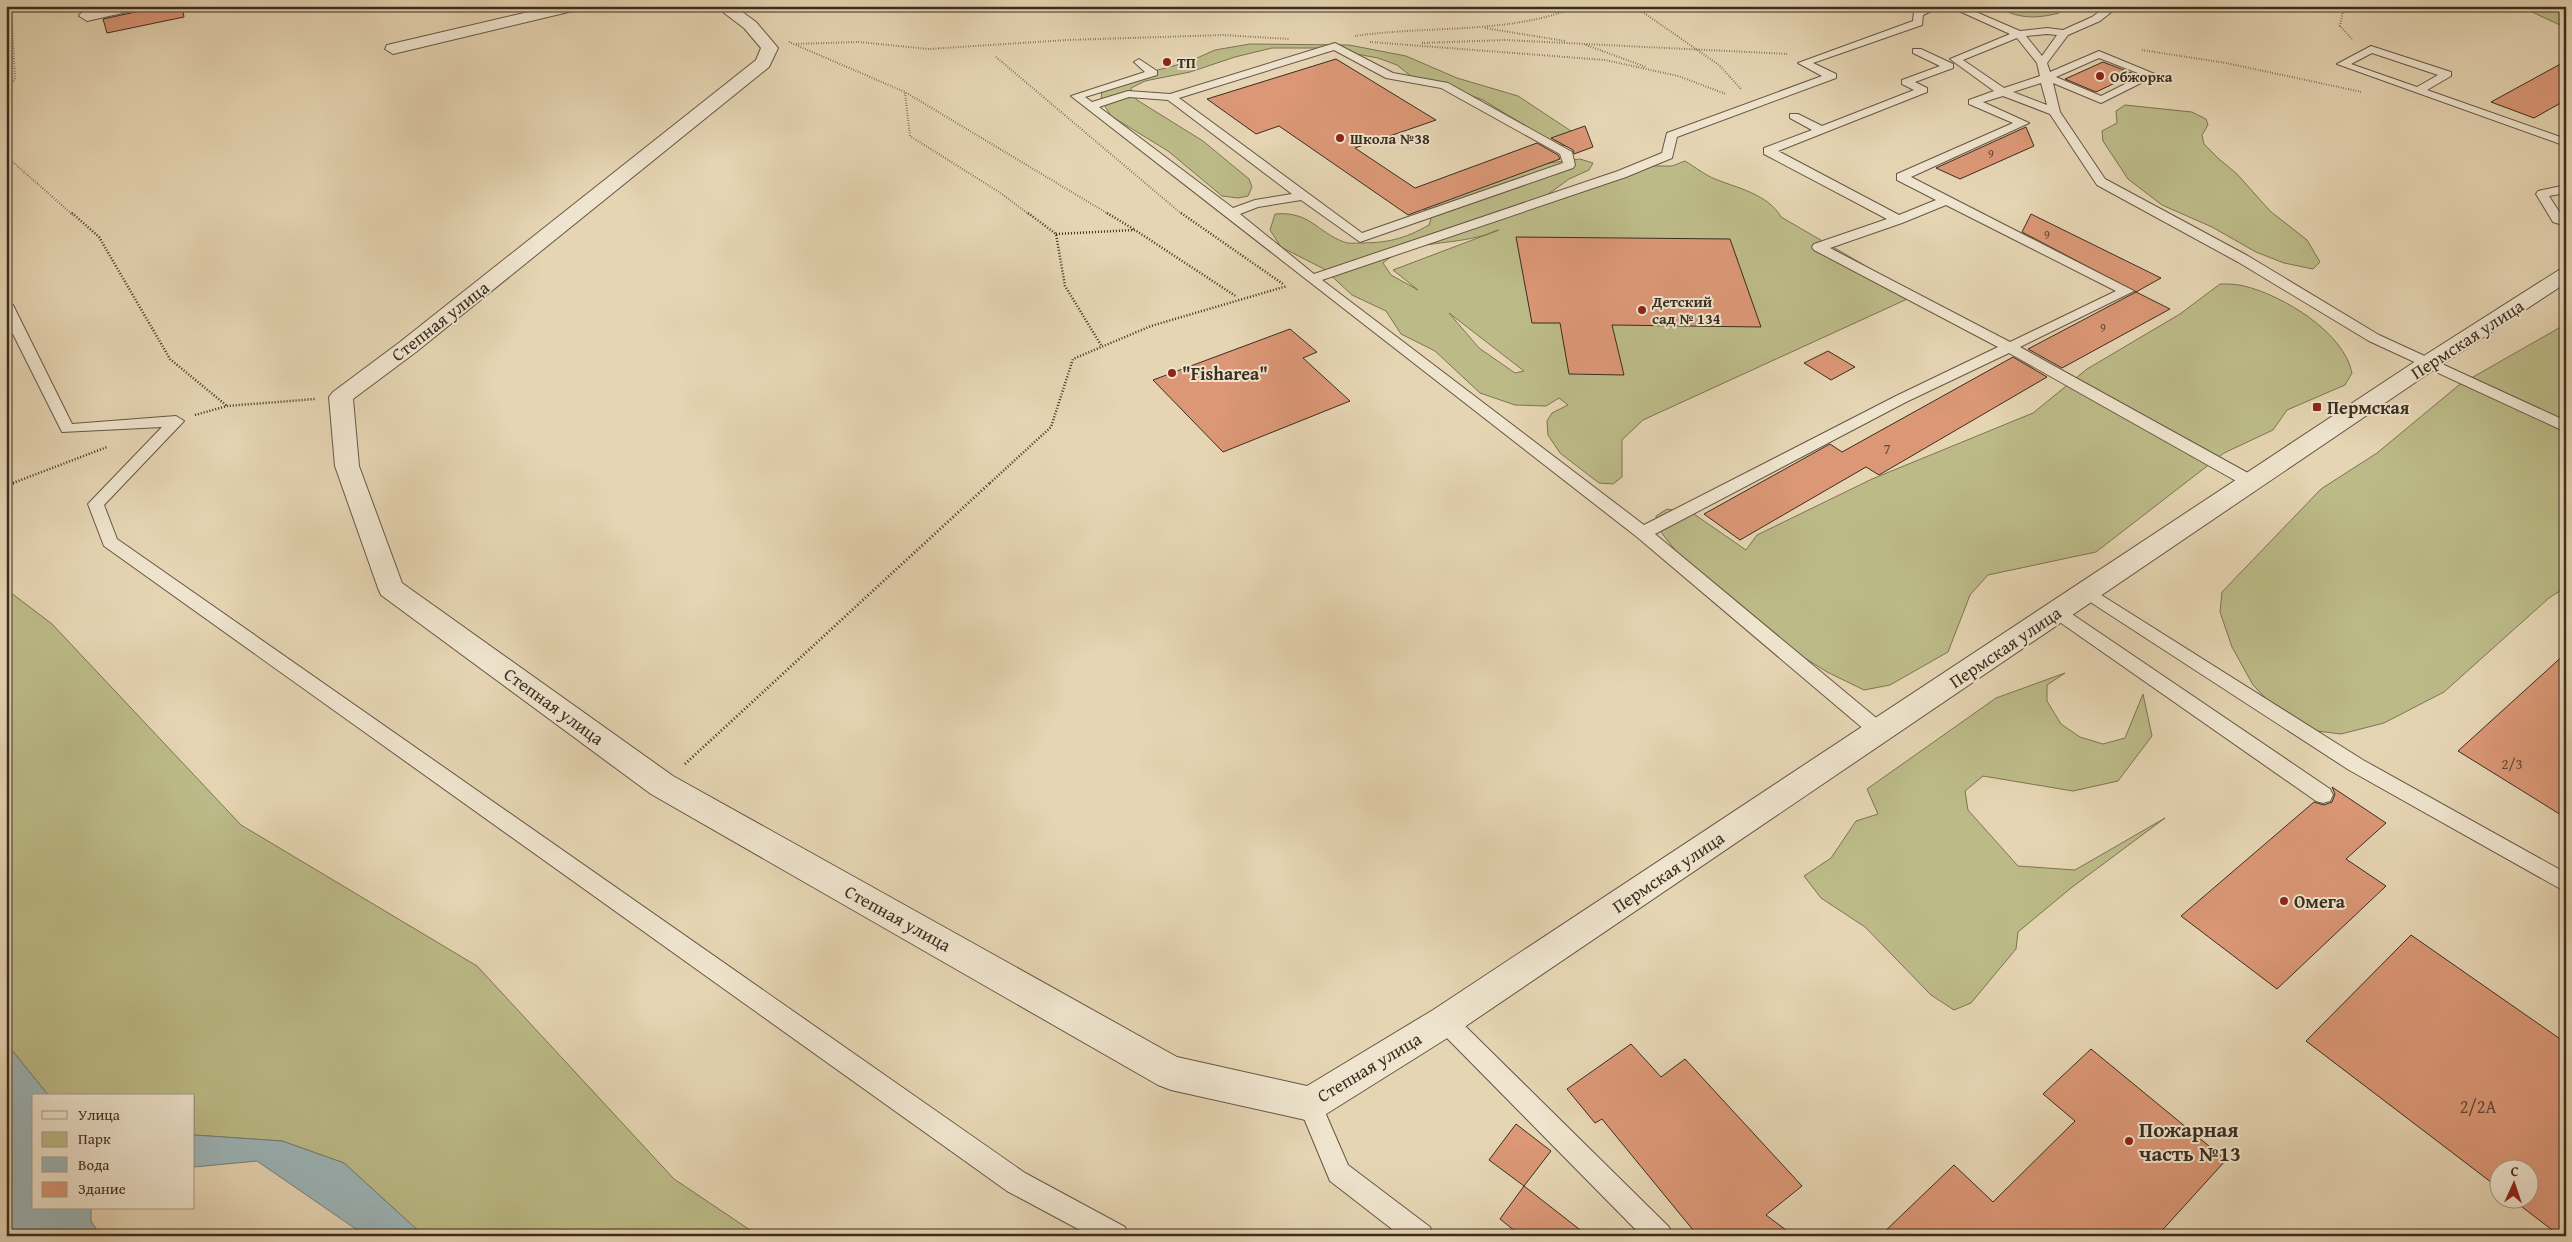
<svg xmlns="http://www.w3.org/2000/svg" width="2572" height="1242" font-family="'Gentium Book Plus',serif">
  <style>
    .green { fill: #bcbb88; stroke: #7c7454; fill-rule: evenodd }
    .water { fill: #9cb5b8; stroke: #757f7b }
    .building { fill: #db9776; stroke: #3b2d1f }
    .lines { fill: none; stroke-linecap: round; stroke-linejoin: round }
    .service-casing { stroke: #665744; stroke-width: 2 }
    .minor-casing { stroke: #665744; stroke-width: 2 }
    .tertiary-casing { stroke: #665744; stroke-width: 2 }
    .path-far2 { stroke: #3b2d1f; stroke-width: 2; stroke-dasharray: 0.5 2; stroke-linecap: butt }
    .path-far1 { stroke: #3b2d1f; stroke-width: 2.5; stroke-dasharray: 1 2; stroke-linecap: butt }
    .path { stroke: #3b2d1f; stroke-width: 3; stroke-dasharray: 1 2.5; stroke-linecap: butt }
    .service { fill: #efe4ce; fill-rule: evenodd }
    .minor { fill: #efe4ce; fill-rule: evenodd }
    .tertiary { fill: #efe4ce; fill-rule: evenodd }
    .poi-dot { fill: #8f2418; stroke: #efe4ce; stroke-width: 2 }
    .labels { text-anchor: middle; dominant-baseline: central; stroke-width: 4; stroke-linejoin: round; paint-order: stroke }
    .far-number-label { font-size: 12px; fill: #634835 }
    .far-poi-label { font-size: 15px; font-weight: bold; fill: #3b2d1f; stroke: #efe4ce; text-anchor: start }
    .number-label { font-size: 15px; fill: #634835 }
    .street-label { font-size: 18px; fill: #3b2d1f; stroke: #efe4ce }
    .poi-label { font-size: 18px; font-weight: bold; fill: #3b2d1f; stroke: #efe4ce; text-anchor: start }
    .near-number-label { font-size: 18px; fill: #634835 }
    .near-poi-label { font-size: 21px; font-weight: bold; fill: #3b2d1f; stroke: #efe4ce; text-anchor: start }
  </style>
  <rect width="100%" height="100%" fill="#e6d5b3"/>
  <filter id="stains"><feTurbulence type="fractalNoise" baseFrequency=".004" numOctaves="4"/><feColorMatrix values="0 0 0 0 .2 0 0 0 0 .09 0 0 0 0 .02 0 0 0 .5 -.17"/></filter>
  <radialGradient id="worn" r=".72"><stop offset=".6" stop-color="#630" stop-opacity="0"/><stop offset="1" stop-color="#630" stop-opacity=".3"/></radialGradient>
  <path class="green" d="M1996 6H2064L2059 13C2036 19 2017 19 1996 6Z
    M2519 6H2566V26L2560 25Z
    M1250 44 1349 45 1406 56 1457 78 1518 96 1571 131 1575 141 1567 146 1555 144 1483 100 1443 85 1412 77 1397 65 1378 58 1324 48H1272L1235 57 1190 72 1145 81 1131 88V93L1137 100 1203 141 1249 179 1252 187 1248 196 1238 198 1222 196 1168 151 1111 116 1101 100 1102 90 1120 80 1188 62 1215 50Z
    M2125 105 2192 112 2206 119 2208 125 2202 135 2204 144 2219 159 2237 174 2270 211 2307 240 2320 262 2313 269 2284 263 2256 252 2212 227 2162 205 2128 179 2103 141 2102 131 2117 123 2116 111Z
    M1580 159 1593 163 1589 170 1569 179 1543 198 1640 166H1672L1685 161C1695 167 1705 175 1715 179 1737 188 1768 194 1781 217L1916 295 1643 420 1622 440V477L1613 484 1599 483 1560 453 1548 435 1547 421 1552 413 1568 405 1559 398 1546 406 1515 405 1480 393 1435 351 1401 334 1386 311 1352 295 1324 269 1281 247 1270 230 1275 214C1310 211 1317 232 1344 242 1348 244 1355 243 1359 243 1388 243 1404 239 1429 225L1431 219 1423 207 1541 164ZM1499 230 1393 270 1418 290 1391 275 1383 263C1407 241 1447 245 1477 237 1485 236 1493 231 1499 230ZM1449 313 1524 371 1515 373 1479 348Z
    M2220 284C2228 284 2236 284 2244 286 2282 295 2344 332 2352 373L2345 385 2287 410 2273 430 2224 453 2096 552 1988 575 1970 595 1948 652 1890 685 1864 690 1827 672 1754 626 1679 555 1657 527 1656 516 1667 509 1694 514 1746 550 1757 535 1872 479 2033 413 2087 369 2180 314Z
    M2566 324V587L2549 598 2444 692 2384 723 2341 734 2309 730 2277 710 2253 685 2232 647 2220 612 2222 592 2321 489 2377 453 2459 385Z
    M6 589 52 624 241 825 477 966 674 1179 759 1236H424L344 1163 282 1141 194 1135V1096H49L6 1043Z
    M2065 673 2047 685V701L2061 724 2080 737 2103 744 2125 738 2143 694 2152 736 2118 781 2073 791 1983 776 1965 791 1968 810 2018 866 2075 870 2165 818 2071 888 2018 932 2016 949 1971 1003 1954 1010 1931 995 1865 927 1821 898 1804 876 1831 858 1856 821 1878 814 1867 789 1996 698Z"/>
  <path class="water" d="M6 1043 49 1096H34V1208H91V1221L101 1236H6Z
    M194 1135 282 1141 344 1163 424 1236H366L257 1161 194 1167Z"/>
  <path class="building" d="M144 6H182L184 17 107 33 103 19 140 11Z
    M1336 59 1436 120 1355 148 1415 188 1537 143 1558 155 1560 159 1408 215 1279 126 1256 134 1207 99Z
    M2566 61V100L2534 118 2491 102Z
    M2103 62 2134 74 2096 92 2065 79Z
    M1585 126 1593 147 1574 154 1573 150 1551 138Z
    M2026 127 2034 146 1960 179 1936 168Z
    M2031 214 2161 278 2136 292 2022 232Z
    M1516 237 1730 239 1761 327 1612 325 1624 375 1569 374 1560 323H1532Z
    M2136 292 2170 309 2062 368 2028 349Z
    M1290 329 1317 352 1303 358 1350 401 1223 452 1153 380Z
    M1828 351 1855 367 1831 380 1804 363Z
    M2013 357 2047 377 1879 475 1866 467 1740 540 1704 514 1830 444 1842 452Z
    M2566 653V818L2458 751Z
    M2332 787 2386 823 2346 859 2386 886 2277 989 2181 916 2314 802 2324 805 2332 802 2335 794Z
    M2411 935 2566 1043V1236H2560L2513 1200H2530V1170H2500V1189L2306 1041Z
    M1631 1044 1661 1077 1685 1059 1802 1186 1766 1215 1794 1236H1698L1602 1119 1595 1123 1567 1089Z
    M2091 1049 2226 1160 2157 1236H1880L1954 1165 1993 1202 2075 1121 2043 1094Z
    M1516 1124 1551 1151 1524 1186 1489 1160Z
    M1524 1186 1588 1236H1521L1500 1219Z"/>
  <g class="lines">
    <defs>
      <path id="service" d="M1928 6H1943L1923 15 1922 25 1813 63 1836 74V78L1677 137 1672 158 1626 177 1322 280 1644 525 1896 396 1998 347 1814 250 1812 247 1814 244 1887 219 1764 154V148L1812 130 1790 118V114H1798L1822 126 1914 90 1902 84V80L1940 66 1913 53V49H1921L1953 64V68L1915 82 1927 88V92L1778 151 1899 215 1936 200 1897 180V174L2013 123 1969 104V100L1994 91 1950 59 2010 34 1948 6H1962L2020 31 2047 28 2063 30 2092 17 2107 6H2119L2100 21 2068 35 2047 63 2050 72 2099 51 2157 75 2101 103 2053 83 2060 112 2105 179 2248 256 2379 335 2566 421V432L2369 341 2238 262 2097 185 2050 114 2003 96 1983 102 2029 123 1911 177 2134 291 2020 347 2257 478 2259 482 2251 487 2245 486 2009 353 1906 402 1655 534 1886 726 1888 731 1886 736 1879 738 1872 736 1637 537 1071 96 1145 72 1134 62 1139 59 1157 71V75L1085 97 1092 102 1128 91 1170 94 1335 43 1393 73 1448 83 1572 152 1575 165 1573 168 1360 242 1301 200 1258 207 1240 214 1314 274 1618 171 1662 153 1667 133 1822 76 1798 63 1913 21 1914 11ZM2047 34 2057 35 2042 56 2026 36ZM2017 38 2037 63 2040 76 2004 88 1963 60ZM1334 50 1386 78 1441 88 1560 154 1563 163 1362 233 1179 98ZM2099 58 2143 75 2101 96 2056 77ZM2041 83 2047 105 2013 92ZM1129 97 1168 100 1292 194 1255 200 1233 208 1099 107ZM1946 205 2116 291 2010 342 1830 248 1902 223Z
        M2371 46 2451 72V76L2427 90 2566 139V146L2337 64ZM2372 53 2438 75 2417 87 2351 64Z
        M2566 185V193L2549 196 2562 216 2566 218V226L2553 222 2536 194 2538 191Z
        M6 301 13 305 72 424 176 416 184 421 104 505 117 539 1025 1173 1125 1227 1128 1236H1091L1007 1191 104 546 88 504 162 427 62 432 6 320Z
        M2087 586 2363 760 2566 873V892L2349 770 2081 596 2078 592 2081 588Z
        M2057 606 2063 608 2330 789 2333 795 2330 801 2323 803 2316 801 2051 616 2048 612 2051 608Z
        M1445 1011 1453 1014 1669 1227 1672 1236H1642L1437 1028 1434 1021 1437 1014Z
        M1310 1093 1318 1096 1348 1165 1430 1227 1433 1236H1401L1330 1181 1298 1104 1302 1096Z"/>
      <path id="minor" d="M110 6H142L140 9 87 21 79 16 81 13Z
        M554 6H583L581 9 393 54 385 49 387 45Z"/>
      <path id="tertiary" d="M715 6H734L756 22 778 48 769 67 416 352 353 399 359 466 402 583 673 776 1177 1057 1307 1086 1433 1010 2419 359 2559 270 2566 268V283L2435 369 1457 1032 1323 1116 1310 1121 1171 1090 1158 1085 651 794 381 595 378 588 335 466 329 397 333 392 400 342 756 60 761 48 744 28Z"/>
    </defs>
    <use href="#service" class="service-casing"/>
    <use href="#minor" class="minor-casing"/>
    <use href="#tertiary" class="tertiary-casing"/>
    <path class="path-far2" d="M1634 6 1719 65 1741 89
      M2344 6 2340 26 2352 39
      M1485 28 1565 41
      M1355 36C1429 25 1509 35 1579 6
      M789 42 794 44 859 42 929 49 1067 40 1223 35 1289 39
      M1370 42 1605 60 1678 76 1726 94
      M1422 43 1505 40 1788 54
      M796 45 905 92 1110 215
      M1586 45 1646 67
      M2142 50 2226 63 2362 92
      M996 57 1183 215
      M905 93 910 136 999 192 1030 215
      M6 94 15 78 11 6
      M6 147 7 157 73 215"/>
    <path class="path-far1" d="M72 213 99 237 170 359 227 406
      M1028 213 1056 234 1065 286 1101 345
      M1107 213 1135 230
      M1181 213 1283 284
      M1056 234 1135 230 1237 297
      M195 415 227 406 315 399
      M13 483 107 447
      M990 483 1051 427 1073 359 1151 326 1287 286"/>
    <path class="path" d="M6 486 16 482
      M6 638 11 644 6 648
      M685 764 991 482"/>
    <use href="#service" class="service"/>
    <use href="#minor" class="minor"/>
    <use href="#tertiary" class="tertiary"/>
  </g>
  <g class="poi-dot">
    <circle cx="1167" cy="62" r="5"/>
    <circle cx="2100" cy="76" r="5"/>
    <circle cx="1340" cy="138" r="5"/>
    <circle cx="1642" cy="310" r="5"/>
    <circle cx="1172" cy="373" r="5"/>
    <rect x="2312" y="402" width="10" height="10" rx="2.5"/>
    <circle cx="2284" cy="901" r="5"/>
    <circle cx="2129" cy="1141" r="5"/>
  </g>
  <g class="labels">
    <g class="far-number-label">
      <text x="1991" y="153">9</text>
      <text x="2047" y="234">9</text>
      <text x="2103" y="327">9</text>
    </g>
    <g class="far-poi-label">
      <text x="1177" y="62">ТП</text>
      <text x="2110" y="76">Обжорка</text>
      <text x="1350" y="138">Школа №38</text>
      <text x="1652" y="301">Детский<tspan x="1652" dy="17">сад № 134</tspan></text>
    </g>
    <g class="number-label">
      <text x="1887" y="448">7</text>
      <text x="2512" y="763">2/3</text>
    </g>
    <g class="street-label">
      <text transform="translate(440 321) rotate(-38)">Степная улица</text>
      <text transform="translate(2467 339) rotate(-33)">Пермская улица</text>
      <text transform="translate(2005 647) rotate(-34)">Пермская улица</text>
      <text transform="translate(554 706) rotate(36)">Степная улица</text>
      <text transform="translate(1668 872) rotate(-34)">Пермская улица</text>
      <text transform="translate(898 918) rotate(29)">Степная улица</text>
      <text transform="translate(1369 1067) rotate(-31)">Степная улица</text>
    </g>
    <g class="poi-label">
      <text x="1182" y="373">"Fisharea"</text>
      <text x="2327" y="407">Пермская</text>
      <text x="2294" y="901">Омега</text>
    </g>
    <g class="near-number-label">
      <text x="2478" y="1106">2/2А</text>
    </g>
    <g class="near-poi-label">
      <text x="2139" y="1129">Пожарная<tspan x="2139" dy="24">часть №13</tspan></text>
    </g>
  </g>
  <rect width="2572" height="1242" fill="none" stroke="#e6d5b3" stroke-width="25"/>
  <rect x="8" y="8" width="2557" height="1227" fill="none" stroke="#3b2d1f" stroke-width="2.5"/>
  <rect x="12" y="12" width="2547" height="1217" fill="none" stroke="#3b2d1f"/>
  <rect x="32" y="1094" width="162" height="115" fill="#efe4ce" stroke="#a79b88"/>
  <rect x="42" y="1111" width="25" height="8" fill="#efe4ce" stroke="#a79b88"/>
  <text x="78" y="1120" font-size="15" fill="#3b2d1f">Улица</text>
  <rect x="42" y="1132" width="25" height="15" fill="#bcbb88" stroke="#a79b88"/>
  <text x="78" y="1144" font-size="15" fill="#3b2d1f">Парк</text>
  <rect x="42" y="1157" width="25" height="15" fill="#9cb5b8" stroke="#a79b88"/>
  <text x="78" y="1170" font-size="15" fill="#3b2d1f">Вода</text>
  <rect x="42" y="1182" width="25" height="15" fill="#db9776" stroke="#a79b88"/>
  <text x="78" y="1194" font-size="15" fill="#3b2d1f">Здание</text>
  <g transform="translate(2514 1184) rotate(3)"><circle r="24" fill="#efe4ce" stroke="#a79b88"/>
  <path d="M0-4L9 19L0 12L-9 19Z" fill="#8f2418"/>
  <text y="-8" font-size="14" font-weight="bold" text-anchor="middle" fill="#3b2d1f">С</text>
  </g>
  <rect width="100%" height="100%" filter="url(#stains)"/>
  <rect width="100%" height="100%" fill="url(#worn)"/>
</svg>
